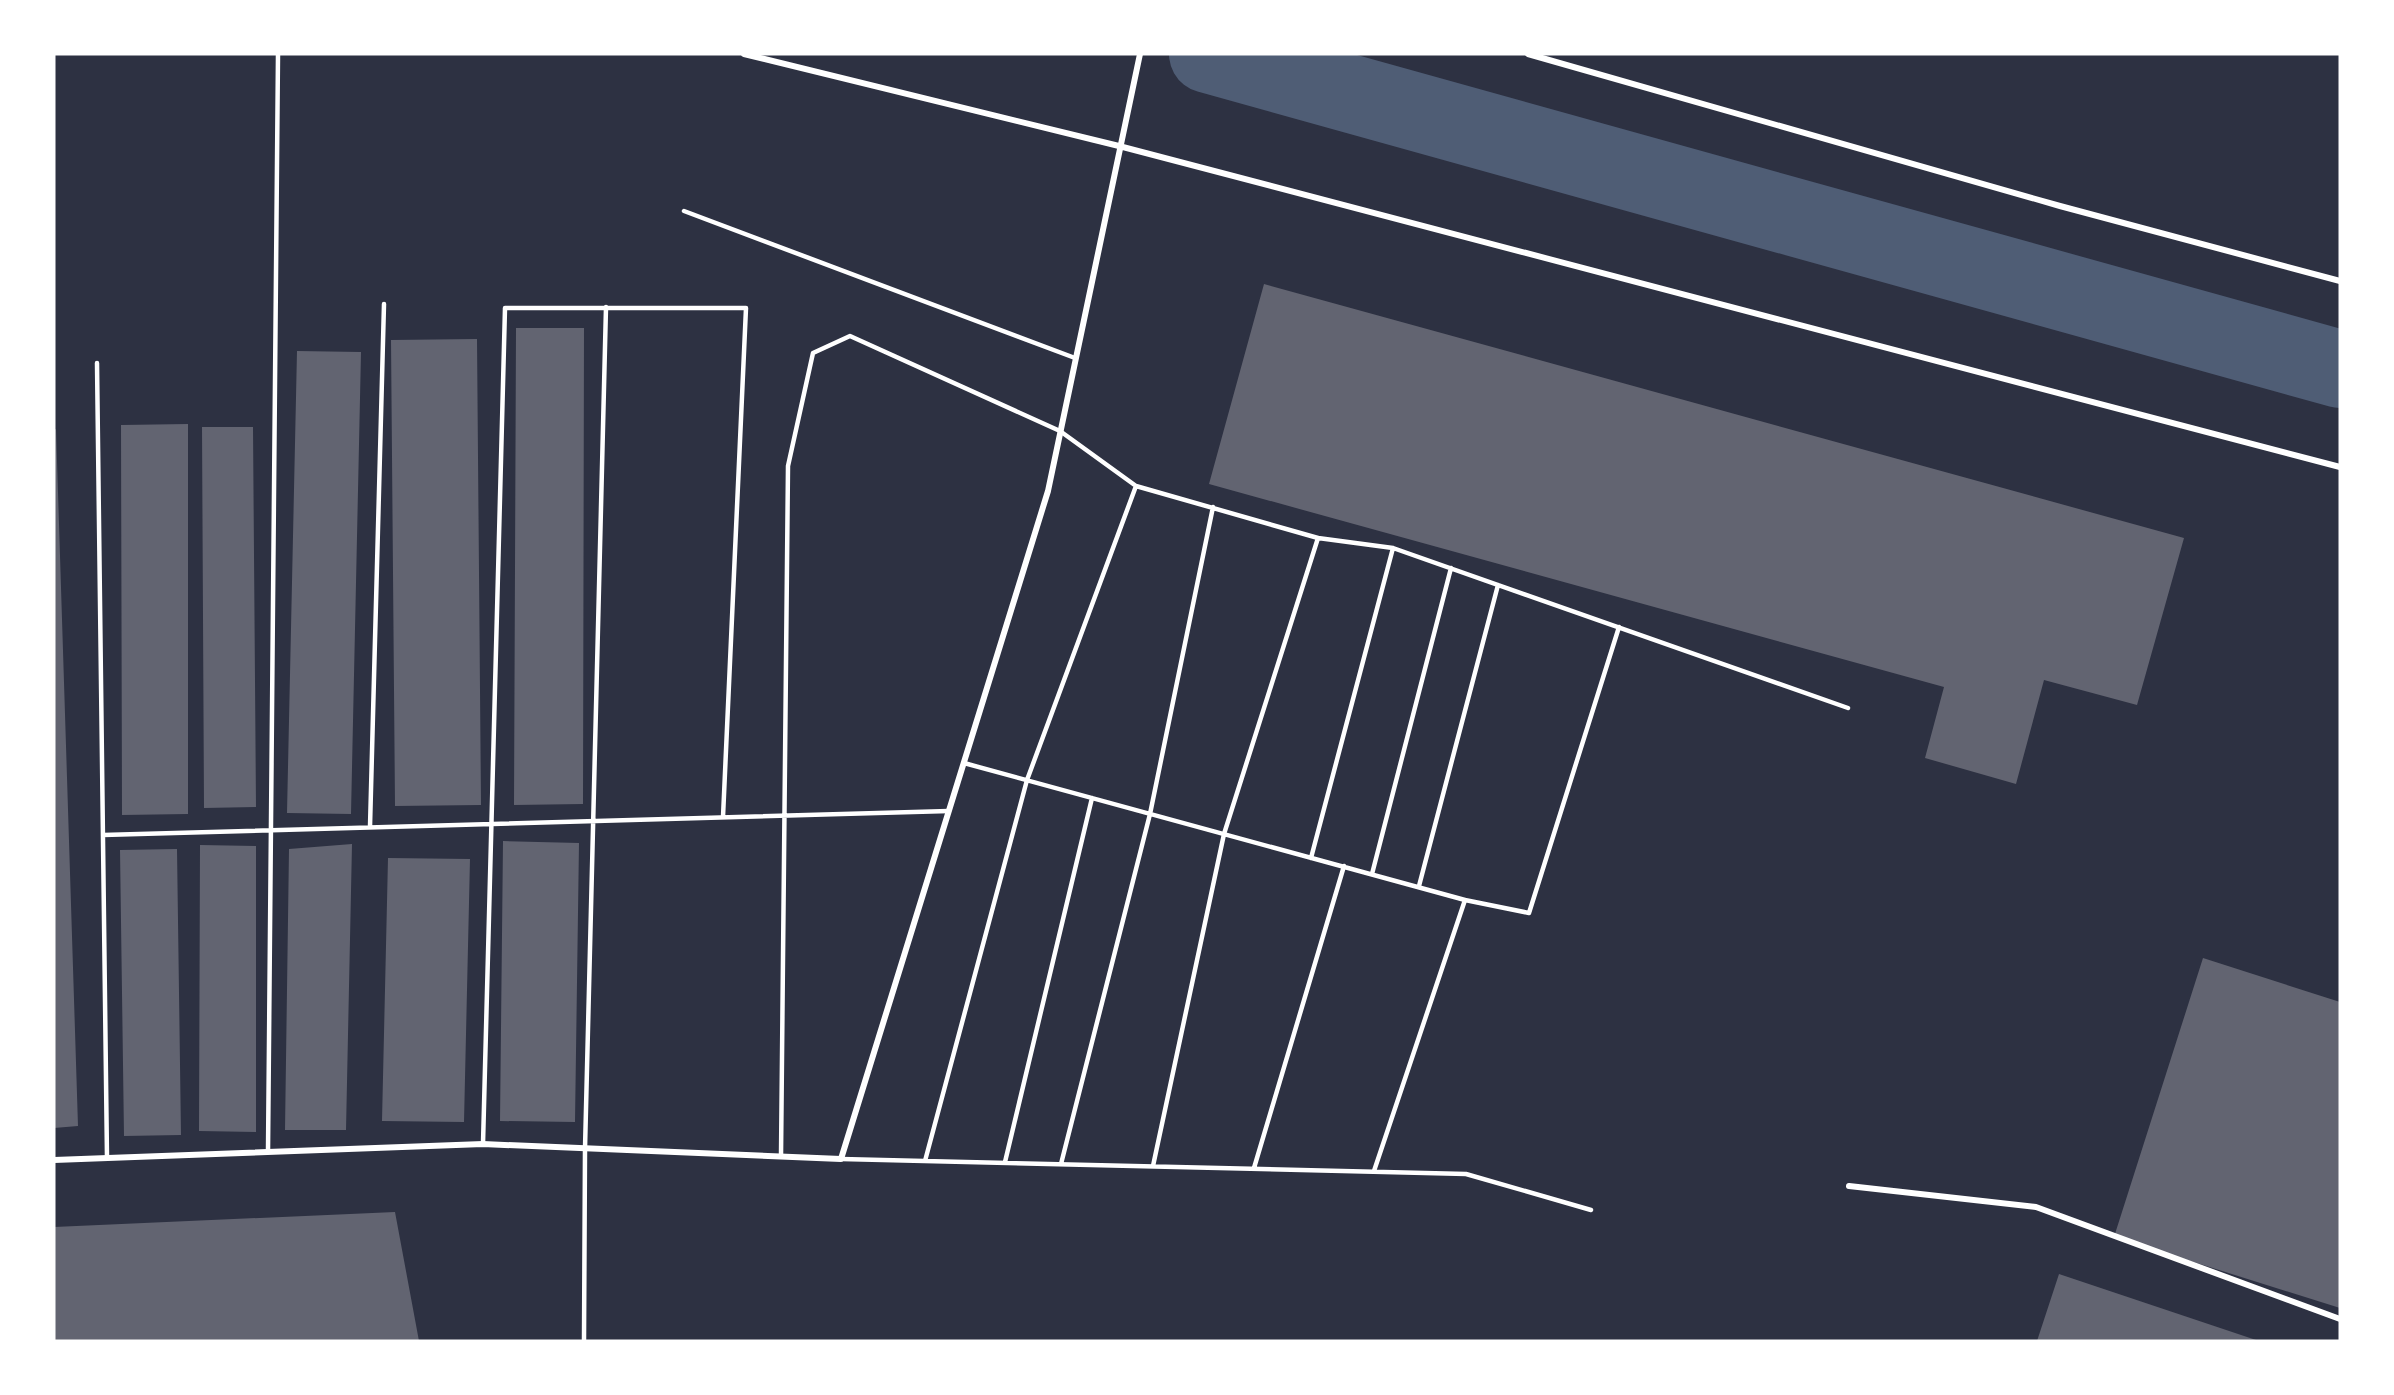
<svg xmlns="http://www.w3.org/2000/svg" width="2394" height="1395" font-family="'Space Grotesk',sans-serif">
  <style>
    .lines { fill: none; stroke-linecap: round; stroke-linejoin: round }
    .river { stroke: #4f5d75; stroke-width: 78 }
    .building { fill: #626471 }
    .service { stroke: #fff; stroke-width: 4.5 }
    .minor { stroke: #fff; stroke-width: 6 }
  </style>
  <rect width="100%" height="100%" fill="#2d3142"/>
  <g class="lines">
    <path class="river" d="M1208 54 2340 369"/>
  </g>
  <path class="building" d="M1264 284 2184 538 2137 705 2044 680 2016 784 1925 758 1944 687 1209 484Z
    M516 328H584L583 804 514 805Z
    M477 339 481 805 395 806 391 340Z
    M297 351 361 352 351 814 287 813Z
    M188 424V814L122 815 121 425Z
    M202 427H253L256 807 204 808Z
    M56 429 78 1126 54 1128V430Z
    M503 841 579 843 575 1122 500 1121Z
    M352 844 346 1130H285L289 849Z
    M200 845 256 846V1132L199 1131Z
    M177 849 181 1135 124 1136 120 850Z
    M388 858 470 859 464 1122 382 1121Z
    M2203 958 2340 1002V1308L2114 1237Z
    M395 1212 419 1341H54V1227Z
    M2059 1274 2259 1341H2037Z"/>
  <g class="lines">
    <path class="service" d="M684 211 1075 358
      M97 363 107 1158
      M964 763 1465 900 1529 913 1619 627
      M370 827 384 304
      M103 835 949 811
      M1311 858 1393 548
      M1372 874 1451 568
      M1419 886 1498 585
      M483 1144 505 308H746L723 817
      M268 1152 278 54
      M781 1156 788 466 813 353 850 336 1060 431 1136 486 1318 538 1393 548 1848 708
      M841 1159 1466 1174 1591 1210
      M925 1161 1027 780 1136 486
      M1005 1162 1092 798
      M1061 1164 1150 814 1213 507
      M1153 1166 1224 834 1318 538
      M1254 1168 1344 866
      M1374 1171 1465 900
      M584 1341 585 1149 606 307"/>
    <path class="minor" d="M744 54 1119 146 2340 467
      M1528 54 2060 206 2340 281
      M54 1160 483 1144 841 1159 1048 491 1140 54
      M1849 1186 2036 1207 2340 1319"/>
  </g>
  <rect width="2394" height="1395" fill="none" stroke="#ffffff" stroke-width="111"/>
</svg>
